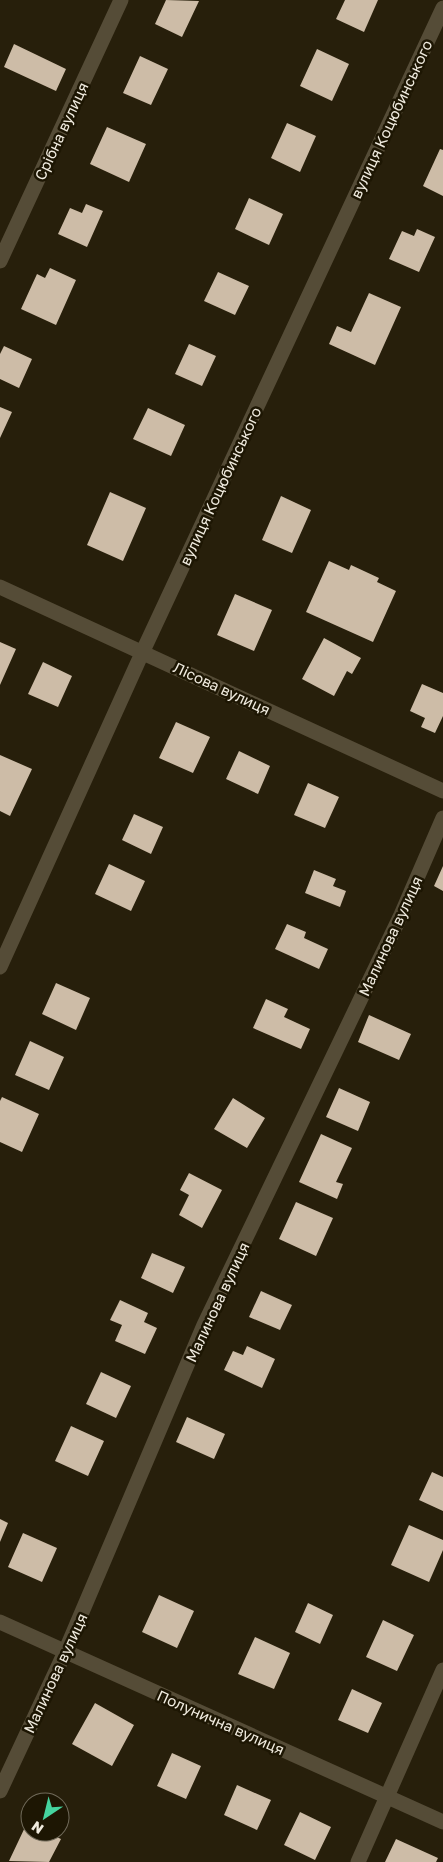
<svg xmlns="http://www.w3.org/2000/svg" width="443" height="1862" font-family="'Golos Text',sans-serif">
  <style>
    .building { fill: #cdbca7 }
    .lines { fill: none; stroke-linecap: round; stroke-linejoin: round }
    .minor { stroke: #554c37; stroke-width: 15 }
    .labels { text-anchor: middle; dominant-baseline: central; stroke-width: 5; stroke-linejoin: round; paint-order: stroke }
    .street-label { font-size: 15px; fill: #f0ebdf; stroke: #1d1603 }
  </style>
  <rect width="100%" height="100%" fill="#271f0b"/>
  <path class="building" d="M166 0 199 1 182 37 155 24Z
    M345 0H378L364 32 336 19Z
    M14 44 66 69 56 91 4 67Z
    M317 49 349 64 332 101 300 86Z
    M140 56 168 69 151 105 123 93Z
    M287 123 316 136 300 172 271 158Z
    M107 127 146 144 129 182 90 164Z
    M440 149 443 150V196L423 186Z
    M249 198 283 214 269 245 235 229Z
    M86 204 103 211 87 247 58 234 70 208 82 213Z
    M417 229 435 237 419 272 389 259 402 231 414 236Z
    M50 268 76 280 56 325 21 309 37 274 45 278Z
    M218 272 249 286 235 315 204 301Z
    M369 293 401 307 375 365 329 344 337 326 351 332Z
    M189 344 216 356 202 386 175 374Z
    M4 346 32 359 19 388 0 379V354Z
    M0 407 12 412 0 438Z
    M148 408 185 425 171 456 133 439Z
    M110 492 146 508 123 561 87 545Z
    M281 496 311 510 292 553 262 540Z
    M329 561 349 570 351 565 379 578 377 582 396 591 373 642 306 612Z
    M235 594 272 610 254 651 217 635Z
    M324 638 361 658 352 674 347 671 334 696 302 679Z
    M0 642 16 649 0 685Z
    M43 662 72 676 58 707 28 694Z
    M422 684 443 693V716L435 733 421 727 425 718 410 711Z
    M176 722 210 737 193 773 159 758Z
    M239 751 270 766 258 794 226 779Z
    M0 755 32 769 10 816 0 811Z
    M308 783 339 797 325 828 294 815Z
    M134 814 163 827 151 854 122 840Z
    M109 864 145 881 131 911 95 894Z
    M443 866V891L434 886Z
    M314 870 336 879 333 886 346 891 340 907 305 893Z
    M287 924 306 932 304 938 328 949 319 969 275 949Z
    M56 983 90 998 76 1030 42 1014Z
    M266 999 288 1009 284 1017 310 1029 301 1049 253 1028Z
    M369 1015 411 1034 399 1060 358 1042Z
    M30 1041 64 1057 49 1090 15 1075Z
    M339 1088 370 1102 358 1131 326 1117Z
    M2 1097 39 1114 22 1152 0 1142V1101Z
    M233 1098 265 1118 247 1148 214 1129Z
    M321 1134 352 1148 336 1182 343 1184 337 1199 299 1182Z
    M189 1173 222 1190 202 1228 179 1215 189 1195 180 1190Z
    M296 1202 333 1218 316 1256 279 1239Z
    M152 1253 185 1267 173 1293 141 1278Z
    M261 1291 292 1305 280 1330 249 1317Z
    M120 1300 148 1313 144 1322 157 1328 145 1354 115 1341 122 1325 110 1320Z
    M247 1346 275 1359 262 1388 224 1370 233 1351 243 1355Z
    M101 1372 131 1386 116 1418 86 1404Z
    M187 1417 225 1434 214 1459 176 1442Z
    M71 1426 104 1441 88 1476 55 1461Z
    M432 1472 443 1477V1511L419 1500Z
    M0 1519 8 1523 0 1542Z
    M409 1525 443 1540V1550L429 1582 391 1565Z
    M23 1533 57 1548 42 1582 8 1567Z
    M159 1595 194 1611 177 1648 142 1632Z
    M308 1603 333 1615 320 1644 295 1632Z
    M383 1620 414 1635 397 1671 366 1657Z
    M255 1637 290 1653 274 1689 238 1674Z
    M352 1689 382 1703 368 1733 338 1720Z
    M95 1703 134 1725 112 1766 72 1744Z
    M172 1753 201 1766 186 1799 157 1786Z
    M237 1785 271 1800 257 1830 224 1815Z
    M300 1812 331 1827 315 1860 284 1845Z
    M27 1823 30 1824V1832H46L61 1839 49 1862 9 1861Z
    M396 1839 438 1858 436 1862H385Z"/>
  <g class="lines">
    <path class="minor" d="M0 261 121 0
      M0 587 443 791
      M0 967 143 651 443 8
      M0 1622 443 1822
      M0 1791 65 1652 204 1325 401 915 443 818
      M358 1862 443 1670"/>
  </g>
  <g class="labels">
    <g class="street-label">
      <text transform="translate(391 119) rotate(-65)">вулиця Коцюбинського</text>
      <text transform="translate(61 131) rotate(-65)">Срібна вулиця</text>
      <text transform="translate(220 486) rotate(-65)">вулиця Коцюбинського</text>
      <text transform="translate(222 688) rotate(25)">Лісова вулиця</text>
      <text transform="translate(390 936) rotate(-65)">Малинова вулиця</text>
      <text transform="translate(217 1302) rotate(-65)">Малинова вулиця</text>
      <text transform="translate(55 1673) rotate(-65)">Малинова вулиця</text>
      <text transform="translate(221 1722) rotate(24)">Полунична вулиця</text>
    </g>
  </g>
  <g transform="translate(45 1817) rotate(215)"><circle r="24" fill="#1d1603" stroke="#716b5b"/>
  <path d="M0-4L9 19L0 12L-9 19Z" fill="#45d49f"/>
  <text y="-8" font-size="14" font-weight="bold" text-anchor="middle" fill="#f0ebdf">N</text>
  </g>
</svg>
